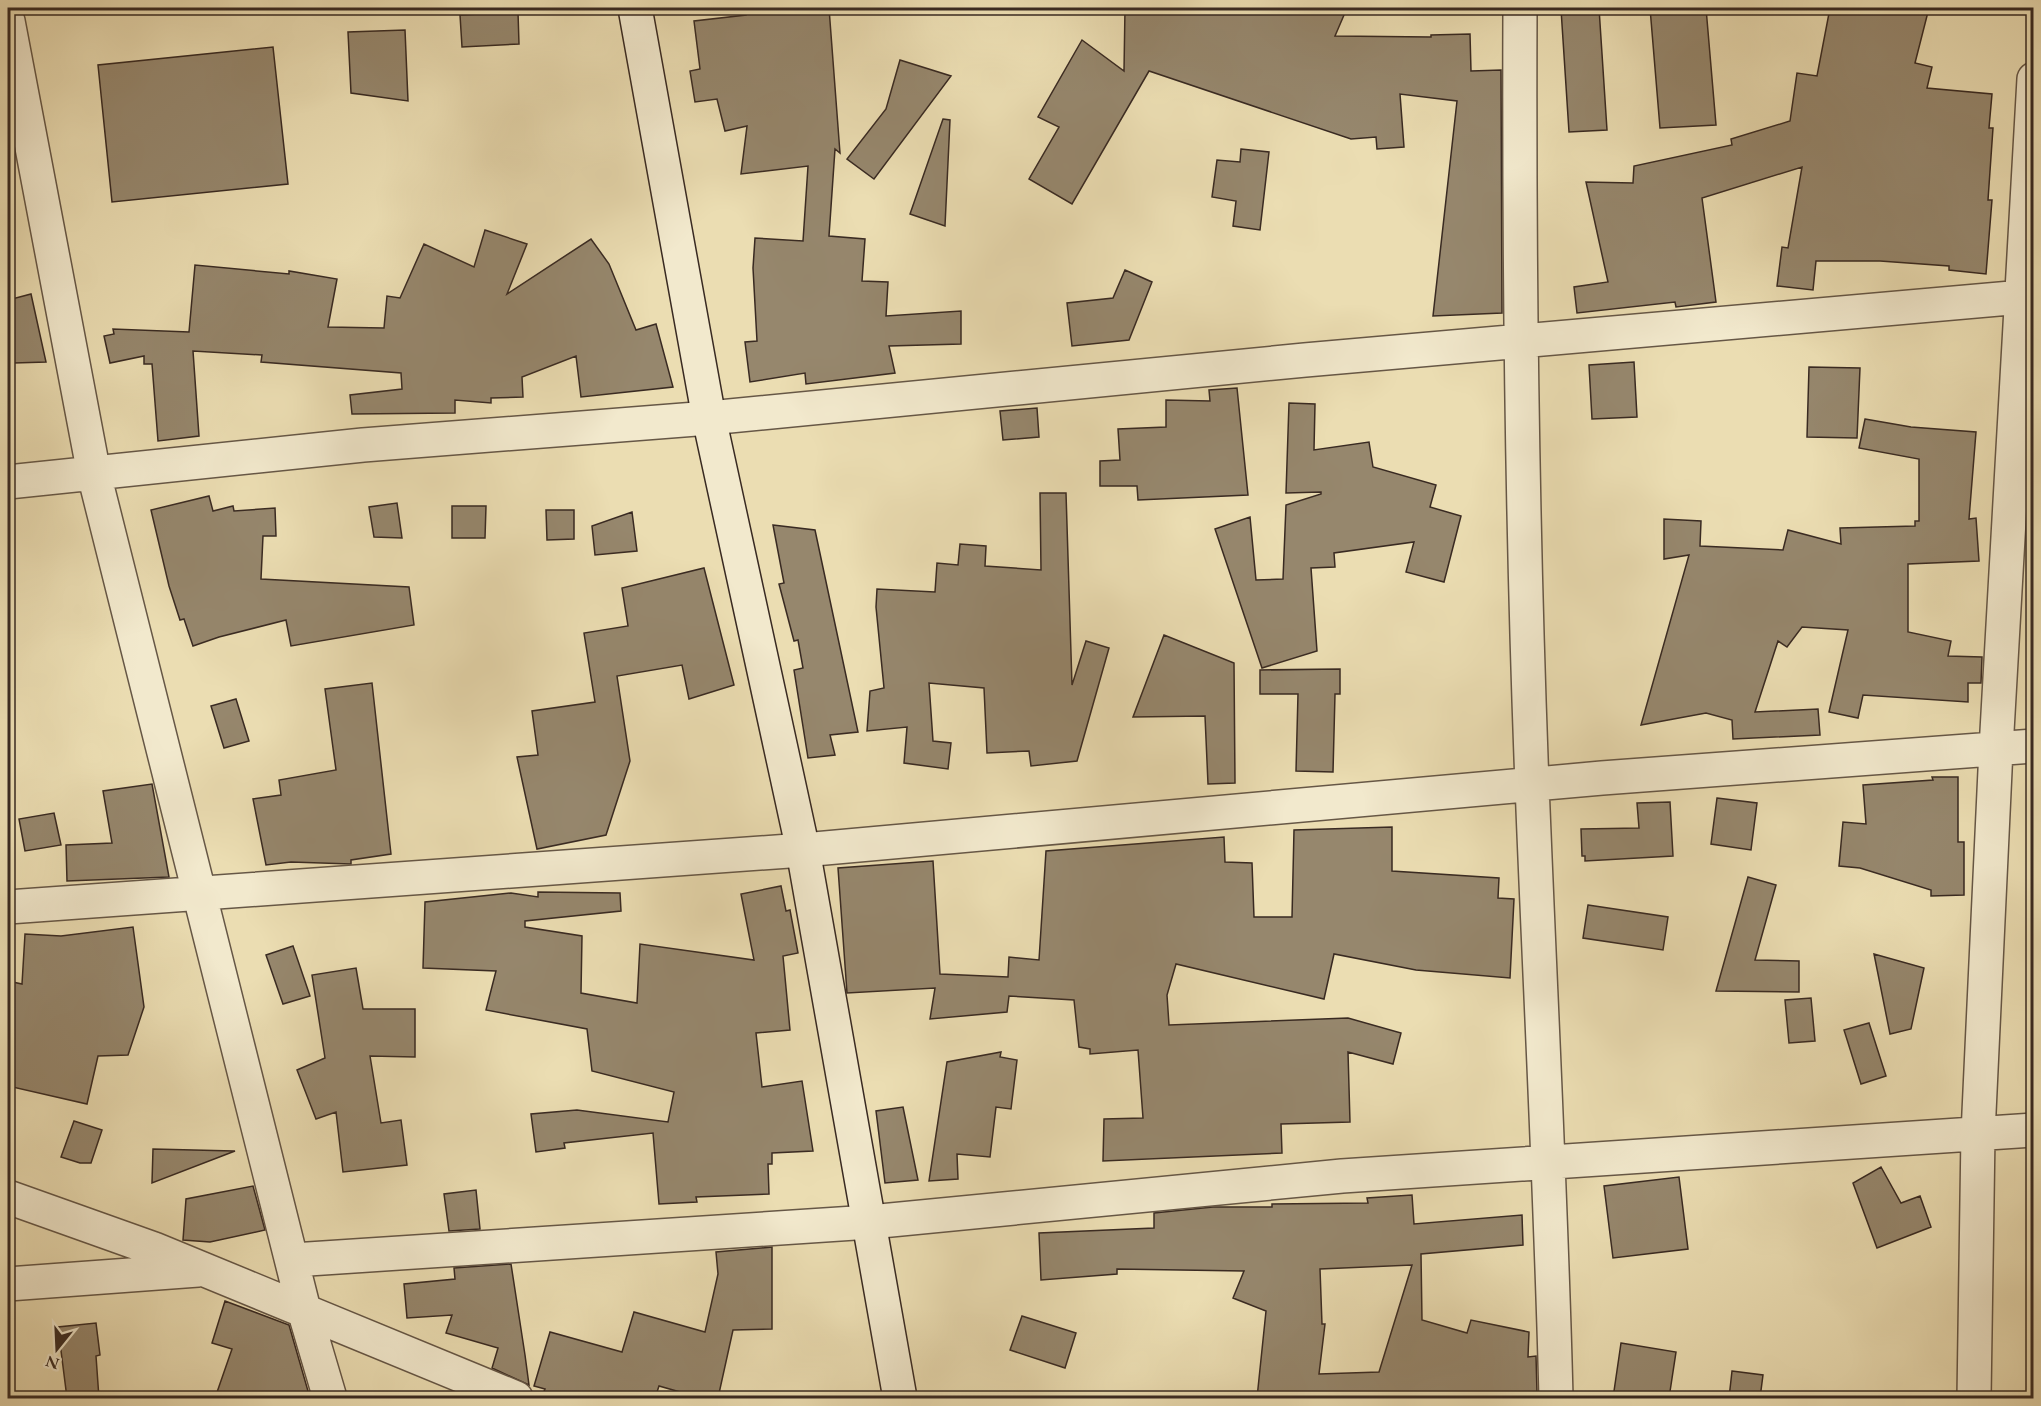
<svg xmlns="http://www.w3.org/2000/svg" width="2041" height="1406" font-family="'EB Garamond',serif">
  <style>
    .building { fill: #96876d; stroke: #392a22; stroke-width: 1.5; fill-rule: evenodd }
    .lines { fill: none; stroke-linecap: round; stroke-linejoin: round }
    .street-casing { stroke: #665746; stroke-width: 36 }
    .secondary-casing { stroke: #392a22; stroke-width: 36 }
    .street { stroke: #f2e9cd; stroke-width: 33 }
    .secondary { stroke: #f2e9cd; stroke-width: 33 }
  </style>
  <rect width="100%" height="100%" fill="#ebddb2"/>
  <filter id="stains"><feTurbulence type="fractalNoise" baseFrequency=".00333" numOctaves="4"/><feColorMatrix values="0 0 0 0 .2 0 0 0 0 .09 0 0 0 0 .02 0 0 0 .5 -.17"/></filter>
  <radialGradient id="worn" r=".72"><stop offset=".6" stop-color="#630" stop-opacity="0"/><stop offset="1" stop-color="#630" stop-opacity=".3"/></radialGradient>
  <path class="building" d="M745 8H829L840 153 835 149 829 236 865 239 862 281 888 282 886 316 961 311V344L889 346 895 373 806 384 805 373 750 382 745 342 757 341 753 268 755 238 803 241 808 166 741 174 747 126 725 131 717 99 695 102 690 71 700 69 694 21 746 15Z
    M1125 8H1347L1335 36 1431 37V35L1470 34 1471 71 1501 70 1502 313 1433 316 1457 101 1400 94 1404 147 1377 149 1376 137 1351 139 1149 71 1072 204 1029 179 1059 127 1038 117 1082 40 1124 71Z
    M1599 8 1607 130 1569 132 1561 9Z
    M1650 8H1706L1716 125 1660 128Z
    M1830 8H1929L1915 63 1932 67 1927 88 1992 94 1989 128H1993L1988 200H1992L1986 274 1949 270V266L1880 261H1816L1813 290 1777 286 1782 247 1788 248 1802 167 1702 198 1716 302 1676 307 1675 302 1577 313 1574 287 1608 282 1586 182 1633 183 1634 166 1732 145 1731 139 1790 121 1797 73 1817 76Z
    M518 12 519 44 462 47 460 15Z
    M405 30 408 101 351 93 348 32Z
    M273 47 288 184 112 202 98 65Z
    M900 60 951 76 874 179 847 159 886 109Z
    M943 119 950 120 945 226 910 214Z
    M1241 149 1269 152 1260 230 1233 226 1236 201 1212 197 1217 160 1240 162Z
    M485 230 527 244 507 294 591 239 609 264 636 330 656 324 673 387 581 397 576 356 522 377 523 397 491 398V403L455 400V413L352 414 350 395 402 389 401 373 261 362 262 355 193 351 199 436 158 441 152 364H144V356L110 363 104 336 114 334 113 329 189 332 195 265 289 274V271L337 279 328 327 384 328 387 296 400 298 424 244 474 267Z
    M1125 270 1152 282 1129 340 1072 346 1067 303 1113 298Z
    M31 294 46 362 14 363 12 335 8 336V300Z
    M1634 362 1637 417 1592 419 1589 365Z
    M1809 367 1860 368 1857 438 1807 437Z
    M1237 388 1248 495 1138 500 1137 486H1100V461L1120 460 1118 429 1166 427V400L1210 401 1209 390Z
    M1289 403 1315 404 1314 450 1369 442 1373 467 1436 485 1430 507 1461 516 1444 582 1406 572 1414 542 1334 553 1335 567 1311 568 1317 651 1262 668 1215 529 1250 517 1256 580 1283 579 1286 505 1321 494V492L1286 493Z
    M1037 408 1039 437 1003 440 1000 411Z
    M1865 419 1911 427 1976 432 1969 519 1976 518 1979 561 1908 564V632L1951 641 1948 656 1982 657 1981 683H1968V702L1863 695 1858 718 1829 712 1848 630 1802 627 1787 647 1778 641 1755 712 1818 709 1820 735 1733 739 1732 720 1706 713 1641 725 1689 555 1664 559V519L1701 521 1700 546 1783 550 1788 530 1841 544 1840 528 1915 526V521H1919V459L1859 448Z
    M1040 493H1066L1072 685 1086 641 1109 648 1077 761 1031 766 1029 751 987 753 984 688 929 683 933 741 951 743 948 769 904 763 907 727 867 731 870 691 884 688 876 607 877 589 935 592 937 563 958 565 960 544 986 546 985 566 1041 570Z
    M209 496 213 511 233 506 234 511 275 508 276 536H263L261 579 409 587 414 625 291 646 286 620 219 637 193 646 184 619 180 620 169 586 151 510Z
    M397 503 402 538 374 537 369 507Z
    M452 506H486L485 538H452Z
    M546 510H574V539L547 540Z
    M632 512 637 551 595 555 592 526Z
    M773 525 815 530 858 732 830 735 835 755 808 758 794 670 803 668 798 640 794 641 779 584 784 583Z
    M704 568 734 685 689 699 682 665 617 676 630 761 606 835 537 849 517 757 538 755 532 711 595 702 584 633 628 626 622 588Z
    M1164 635 1234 663 1235 783 1208 784 1205 716 1133 717Z
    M1340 669V694H1335L1333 772 1296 771 1298 694H1260V670Z
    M372 683 391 854 351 860V864L291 862 266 865 253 799 281 795 279 780 336 770 325 689Z
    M236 699 249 741 224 748 211 706Z
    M1932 777H1958V842H1964V895L1931 896V890L1860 868 1839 866 1843 822 1866 824 1863 785 1933 780Z
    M152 784 169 877 67 881 66 845 112 843 103 791Z
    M1717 798 1757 803 1751 850 1711 844Z
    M1670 802 1673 856 1585 861V856H1582L1581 829 1639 828 1637 803Z
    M54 813 61 845 25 851 19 819Z
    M1392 827V871L1499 878 1498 898 1514 899 1510 978 1416 970 1334 954 1324 999 1176 964 1167 995 1169 1025 1348 1018 1401 1033 1393 1064 1348 1052 1350 1122 1281 1124 1282 1153 1103 1161 1104 1119 1143 1118 1138 1050 1090 1054V1049L1079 1047 1074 1000 1009 996 1007 1012 930 1019 935 988 847 993 838 868 933 861 940 974 1008 977 1009 957 1039 960 1046 851 1224 837 1225 862 1252 863 1254 917H1292L1294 830Z
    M1748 877 1776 885 1755 960 1799 961V992L1716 991Z
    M781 886 786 911 790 910 798 953 783 956 790 1030 756 1033 762 1087 802 1081 813 1151 772 1153V1164H768L769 1194 696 1197 697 1202 659 1204 653 1133 564 1143 565 1148 536 1152 531 1114 577 1110 668 1122 674 1092 592 1071 587 1029 486 1010 496 971 423 968 425 902 511 893 538 897V892L620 893 621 911 525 921V927L582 936 581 993 637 1003 640 944 754 960 741 894Z
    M1588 905 1668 917 1663 950 1583 938Z
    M133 927 144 1007 128 1055 98 1056 87 1104 8 1086V981L22 984 25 934 61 936Z
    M293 946 310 996 283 1004 266 955Z
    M1874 954 1924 968 1911 1029 1890 1034Z
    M356 968 363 1009H415V1057L370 1056 381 1123 401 1120 407 1165 343 1172 336 1112 316 1119 297 1070 325 1058 312 975Z
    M1811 998 1815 1041 1789 1043 1785 1000Z
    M1869 1023 1886 1076 1861 1084 1844 1030Z
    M1001 1052 1000 1057 1017 1060 1011 1109 996 1107 990 1157 957 1154 958 1179 929 1181 947 1062Z
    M903 1107 918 1180 885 1183 876 1111Z
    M74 1121 102 1130 91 1163H80L61 1157Z
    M153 1149 234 1151H235L152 1183Z
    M1881 1167 1901 1203 1920 1196 1931 1227 1877 1248 1853 1183Z
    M1679 1177 1688 1249 1613 1258 1604 1186Z
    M253 1186 265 1230 210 1242 183 1240 186 1199Z
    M476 1190 480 1229 449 1231 444 1194Z
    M1412 1195 1414 1224 1522 1215 1523 1245 1421 1254 1422 1320 1467 1333 1471 1320 1529 1332 1528 1357 1536 1356 1537 1393 1474 1395 1473 1398H1257L1266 1311 1233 1298 1244 1271 1117 1269V1274L1041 1280 1039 1233 1154 1228V1213L1213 1207H1272V1204L1368 1203 1367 1198ZM1412 1265 1379 1372 1319 1374 1325 1324H1322L1320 1269Z
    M772 1247V1329L733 1330 718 1398H701L659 1386 655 1398H541L545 1389 534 1386 550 1332 622 1352 634 1312 705 1332 718 1274 716 1252Z
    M511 1264 525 1355 529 1385 492 1368 498 1348 446 1333 452 1315 407 1318 404 1284 455 1279 454 1268Z
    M225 1301 289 1325 308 1391 292 1398H215L232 1349 212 1343Z
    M1022 1316 1076 1333 1065 1368 1010 1350Z
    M96 1323 100 1355 96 1356 99 1398H67L58 1327Z
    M1621 1343 1676 1352 1669 1398H1613Z
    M1732 1371 1763 1375 1760 1398H1729Z"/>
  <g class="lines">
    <defs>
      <path id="street" d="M1520 8C1519 266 1522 525 1532 784 1540 989 1551 1193 1556 1398
        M8 21 94 474 304 1310 330 1398
        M8 482 363 445 709 418 1305 360 2034 296
        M8 907 803 850 1602 778 2034 746
        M8 1197 154 1249 516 1398
        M293 1260 870 1222 1342 1176 2034 1130
        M8 1284 198 1270
        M1974 1398 1978 1134 1996 749 2034 79"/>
      <path id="secondary" d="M635 8 709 418 803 850 900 1398"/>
    </defs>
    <use href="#street" class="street-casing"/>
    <use href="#secondary" class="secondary-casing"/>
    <use href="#street" class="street"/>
    <use href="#secondary" class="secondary"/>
  </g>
  <rect width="2041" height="1406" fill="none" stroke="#ebddb2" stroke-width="30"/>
  <rect x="9" y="9" width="2023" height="1388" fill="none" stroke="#392a22" stroke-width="3"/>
  <rect x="15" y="15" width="2011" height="1376" fill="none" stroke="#392a22" stroke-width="1.5"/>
  <g transform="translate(57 1349) rotate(198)" stroke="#f2e9cd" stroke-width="4.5" paint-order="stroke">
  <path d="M0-4.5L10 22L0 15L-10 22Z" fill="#392a22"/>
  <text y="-9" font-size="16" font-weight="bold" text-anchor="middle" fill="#392a22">N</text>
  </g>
  <rect width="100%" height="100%" filter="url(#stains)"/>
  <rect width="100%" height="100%" fill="url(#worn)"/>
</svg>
